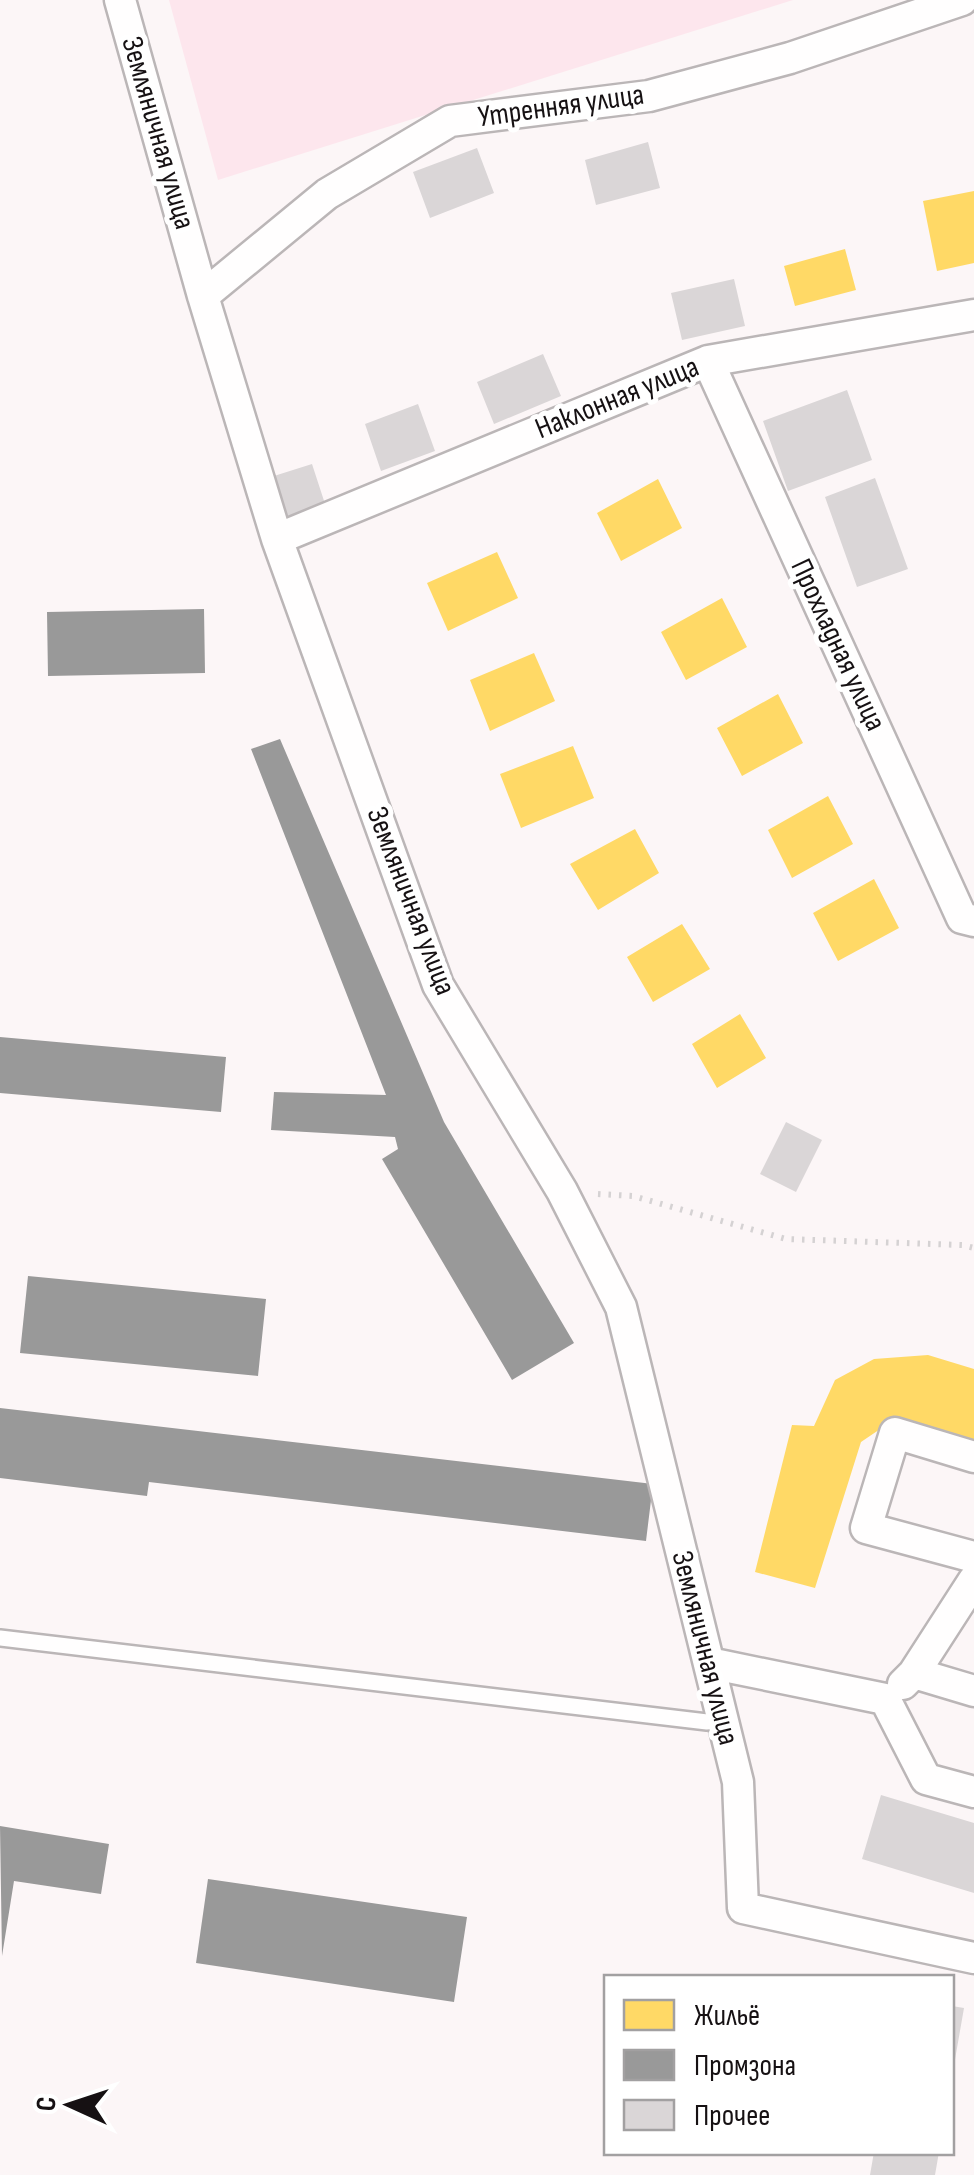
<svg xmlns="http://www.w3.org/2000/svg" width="974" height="2175" font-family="'Sofia Sans Condensed',sans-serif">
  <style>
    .green { fill: #fde6ed }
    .homes { fill: #ffd966 }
    .industry { fill: #999 }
    .building { fill: #dad6d7 }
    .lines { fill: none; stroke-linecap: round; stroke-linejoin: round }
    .service-casing { stroke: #bbb6b7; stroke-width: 20 }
    .minor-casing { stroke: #bbb6b7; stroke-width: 35 }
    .path { stroke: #d5d2d3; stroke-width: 6; stroke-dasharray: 2.5 8; stroke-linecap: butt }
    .service { stroke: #fffefe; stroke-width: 15 }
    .minor { stroke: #fffefe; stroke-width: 30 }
    .labels { text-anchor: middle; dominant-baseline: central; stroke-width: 10; stroke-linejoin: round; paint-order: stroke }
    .street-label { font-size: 30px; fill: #161113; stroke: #fff }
  </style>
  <rect width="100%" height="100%" fill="#fcf6f7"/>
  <path class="green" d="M169 0H793L218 180Z"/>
  <path class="homes" d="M974 191V263L937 271 923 201Z
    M845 249 856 290 795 306 784 266Z
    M658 479 682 528 621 561 597 513Z
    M497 552 518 598 448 631 427 583Z
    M722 598 747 647 686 680 661 632Z
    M534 653 555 701 490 731 470 680Z
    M778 694 803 743 742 776 717 728Z
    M573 746 594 798 521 828 500 774Z
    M828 796 853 844 792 878 768 830Z
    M635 829 659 873 598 910 570 864Z
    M874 879 899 928 838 961 813 913Z
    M682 924 710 969 653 1002 627 957Z
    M740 1014 766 1058 717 1088 692 1044Z
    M928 1355 974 1369V1442L898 1417 861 1442 815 1588 755 1572 792 1425 814 1426 835 1380 874 1359Z"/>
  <path class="industry" d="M204 609 205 673 48 676 47 612Z
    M280 739 444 1122 574 1343 512 1380 382 1159 398 1149 395 1137 271 1130 274 1092 386 1095 251 749Z
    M0 1037 226 1057 221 1112 0 1093Z
    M28 1276 266 1299 258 1376 20 1353Z
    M0 1408 653 1484 646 1541 149 1482 147 1496 0 1478Z
    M0 1826 109 1844 101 1894 14 1881 2 1956Z
    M208 1879 467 1917 454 2002 196 1963Z"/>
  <path class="building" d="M648 142 660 188 596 205 585 160Z
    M477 148 494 193 430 218 413 172Z
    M734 279 745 326 682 340 671 293Z
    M543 354 561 396 494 424 477 382Z
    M847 390 872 460 788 491 763 421Z
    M418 404 435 451 381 471 365 424Z
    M312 464 327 510 290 523 274 476Z
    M875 478 908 569 857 587 825 497Z
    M786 1122 822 1140 796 1192 760 1174Z
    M881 1795 974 1823V1893L862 1859Z
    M952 2006 964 2008 953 2071H952Z
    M874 2152H939L935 2175H870Z"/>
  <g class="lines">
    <defs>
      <path id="service" d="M0 1638 707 1722"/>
      <path id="minor" d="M120 0 203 296 277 539 438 985 562 1191 621 1307 738 1782 743 1908 974 1958
        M203 296 327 194 450 121 649 96 790 58 962 0
        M708 361 962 918 974 921
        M277 539 708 361 974 315
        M974 1457 895 1433 866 1528 974 1557
        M709 1663 885 1699
        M914 1673 974 1580
        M903 1684 914 1673 974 1691
        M885 1699 926 1779 974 1792"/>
    </defs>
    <use href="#service" class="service-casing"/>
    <use href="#minor" class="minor-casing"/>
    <path class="path" d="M598 1194 633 1196 786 1239 962 1245 974 1248"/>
    <use href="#service" class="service"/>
    <use href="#minor" class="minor"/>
  </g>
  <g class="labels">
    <g class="street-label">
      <text transform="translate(561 106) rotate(-8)">Утренняя улица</text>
      <text transform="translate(158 133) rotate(74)">Земляничная улица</text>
      <text transform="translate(617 398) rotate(-22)">Наклонная улица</text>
      <text transform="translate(838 645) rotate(65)">Прохладная улица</text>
      <text transform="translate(411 901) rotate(69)">Земляничная улица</text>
      <text transform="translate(705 1648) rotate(76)">Земляничная улица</text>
    </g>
  </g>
  <rect x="604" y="1975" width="350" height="180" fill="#ffffff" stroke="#a2a0a1" stroke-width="2.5"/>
  <rect x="624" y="2000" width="50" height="30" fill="#ffd966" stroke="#a2a0a1" stroke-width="2.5"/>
  <text x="694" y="2025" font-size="30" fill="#161113">Жильё</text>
  <rect x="624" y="2050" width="50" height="30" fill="#999999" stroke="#a2a0a1" stroke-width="2.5"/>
  <text x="694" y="2075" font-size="30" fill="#161113">Промзона</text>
  <rect x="624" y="2100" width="50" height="30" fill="#dad6d7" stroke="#a2a0a1" stroke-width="2.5"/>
  <text x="694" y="2125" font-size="30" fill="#161113">Прочее</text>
  <g transform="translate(70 2105) rotate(273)" stroke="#ffffff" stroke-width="8" paint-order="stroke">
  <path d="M0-8L18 38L0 25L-18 38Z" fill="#161113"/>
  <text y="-15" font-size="28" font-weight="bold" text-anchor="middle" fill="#161113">С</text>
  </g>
</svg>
